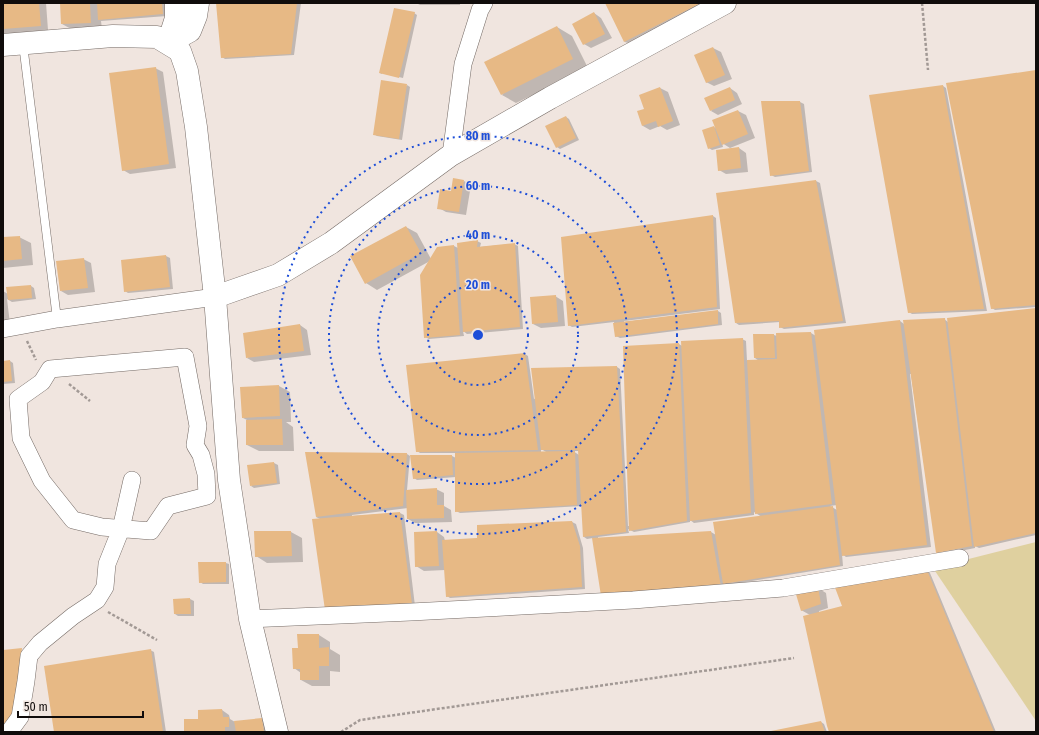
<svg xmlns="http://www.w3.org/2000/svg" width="1039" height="735" font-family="'Fira Sans Condensed',sans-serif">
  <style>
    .green { fill: #dfd09f }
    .shadow { fill: #0003; fill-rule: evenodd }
    .building { fill: #e7b985 }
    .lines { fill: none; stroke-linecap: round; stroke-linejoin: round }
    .lane-casing { stroke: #756b66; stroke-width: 9 }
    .street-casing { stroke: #756b66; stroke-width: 18 }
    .secondary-casing { stroke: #756b66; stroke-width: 23 }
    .path { stroke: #a29995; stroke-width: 2.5; stroke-dasharray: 3 2; stroke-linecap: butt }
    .lane { stroke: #fff; stroke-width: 8 }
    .street { stroke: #fff; stroke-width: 17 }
    .secondary { stroke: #fff; stroke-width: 22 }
    .ring { fill: none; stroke: #1d4ed8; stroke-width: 2; stroke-dasharray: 2 4 }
    .centre { fill: #1d4ed8; stroke: #f0e5df; stroke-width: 2 }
    .ring-label { font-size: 12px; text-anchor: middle; font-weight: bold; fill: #1d4ed8; stroke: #f0e5df; stroke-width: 3; stroke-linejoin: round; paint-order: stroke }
  </style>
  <rect width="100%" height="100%" fill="#f0e5df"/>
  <path class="green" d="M1036 542V721L933 568Z"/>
  <path class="shadow" d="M3 3H46L48 30 3 34Z
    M61 3H165L167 16 101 21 102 29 73 30 62 24Z
    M217 3H301L294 55 225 59 222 57Z
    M416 3H460V5H420Z
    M606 3H707L628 43 625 42Z
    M414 13 417 15 403 78 382 73V74L380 73Z
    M594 13 601 18 612 38 591 48 584 44Z
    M557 27 572 36 588 68 516 103 502 95Z
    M713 48 721 52 732 79 714 86 706 82Z
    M155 68 163 72 176 168 130 174 123 170Z
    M1036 71V307L995 310 992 308Z
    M407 85 410 87 402 140 377 136 374 134Z
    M943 86 946 88 987 311 912 314 909 312Z
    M660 88 668 92 680 125 667 130 660 126 650 130 643 126 645 109Z
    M730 88 737 93 742 104 718 115 711 111Z
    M800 102 804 104 812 172 775 177 771 175Z
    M738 111 746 115 755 138 730 148 722 143 723 147 712 150 709 148 714 127 717 129Z
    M566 117 569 119 579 140 560 149 557 147Z
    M739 148 746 153 748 172 726 174 719 170Z
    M464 181 471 185 466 215 446 212 439 208 452 192Z
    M816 181 820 183 846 323 784 329 780 327V322L739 325 736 323Z
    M713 216 716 218 720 309 624 321V322L718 311 721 313 722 325 620 338 616 336 614 322 572 327 569 325Z
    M406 227 417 233 431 259 438 248 454 246 458 248 477 241 481 243 480 247 514 244 518 246 523 329 467 334 463 331 464 336 429 339 425 337 430 261 377 290 366 283Z
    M19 237 31 243 33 265 3 268V239Z
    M166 256 170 258 173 289 128 293 125 291Z
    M83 259 91 263 95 292 68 295 61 291Z
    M31 286 34 288 36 299 12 302 7 299 10 324H3V291L8 294Z
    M555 296 563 301 565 326 541 328 533 324Z
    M1036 309V535L979 548 975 546V548L940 555 937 553 911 374H910L931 547 846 557 842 554 843 566 727 585 723 582 724 589 602 595 593 538 587 539 584 537 582 506 460 513 456 511V477L417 480 414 478 452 456 456 458V453H420L417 451 525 354 528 356 534 399 617 367 620 369 628 526H630L679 344 682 346 742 339 746 341 747 361H759L755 358 754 335H774L777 336V334L811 333 816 336 900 321 904 324 944 319 948 322ZM541 449 548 453H541ZM573 451H579V455ZM837 505V510L830 506ZM754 512 762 517 716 535 711 532 598 539V537L629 533 628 529 634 532 690 522V520L694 523 754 515Z
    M300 325 307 330 311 355 254 362 247 358Z
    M10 361 13 363 15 383 3 384V362Z
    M279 386 290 392 291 422H286L293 427 294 451H259L247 445V420L243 418Z
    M407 454 410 456 407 490 436 489 444 493V506L451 510 452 522 415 523 408 519V508L352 515V516L400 513 404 515 415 606 329 611 320 519 316 517Z
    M274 463 278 465 280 484 254 488 251 486Z
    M572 522 576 524 583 548 585 589 450 598 447 596 445 570 424 571 416 566 437 532 444 537 445 541 478 539Z
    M291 532 302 538 303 562 267 563 256 556Z
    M226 563 229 564V584H203L200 582Z
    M927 571 930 573 996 732H830L810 615 801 610 818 588 826 593 828 608 819 611V613L843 607Z
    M190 599 194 601V616H178L175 614 174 600Z
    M319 635 330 642V649L340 655V672L330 671V686H312L301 680V673L294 668 299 649Z
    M150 650 154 652 166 732H55Z
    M222 710 229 715 230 719 235 722 262 719 265 721 266 732H237V731H232V732H185L199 720Z
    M821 722 824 724 827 732H773Z
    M314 731 316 732H297Z"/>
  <path class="building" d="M3 3H39L41 26 3 29Z
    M60 3H90L91 23 61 24Z
    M97 3H162L163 14 98 20Z
    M216 3H297L291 54 221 58Z
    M605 3H701L624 42Z
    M394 8 415 12 399 78 379 73Z
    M594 12 605 34 583 45 572 24Z
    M557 26 573 59 501 95 484 62Z
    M713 47 725 75 706 83 694 55Z
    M156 67 169 164 122 171 109 73Z
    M1036 70V305L991 309 946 83Z
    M381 80 407 84 399 139 373 135Z
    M943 85 984 309 908 313 869 95Z
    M660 87 673 121 658 127 656 121 642 126 637 111 644 109 639 95Z
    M730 87 735 100 710 111 704 98Z
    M761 101H800L809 171 770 176Z
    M738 110 748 134 722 145 712 120Z
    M566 116 576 138 556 148 545 126Z
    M714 126 720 145 708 149 702 130Z
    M739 147 741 168 718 171 716 150Z
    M453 178 464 180 459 212 437 209 440 189 451 191Z
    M816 180 843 321 779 328V321L735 323 716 193Z
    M713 215 717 307 568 326 561 237Z
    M406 226 421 253 365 284 350 256Z
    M20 236 22 259 3 261V237Z
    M478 240 477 247 515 243 520 327 463 332 457 243Z
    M454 245 460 335 424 338 420 275 437 247Z
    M166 255 170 287 124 292 121 260Z
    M84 258 88 288 60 291 56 261Z
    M31 285 32 298 8 300 6 287Z
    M556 295 558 322 532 324 530 297Z
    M1036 308V533L974 547 947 318Z
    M718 310V324L615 337 613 323Z
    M945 318 972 546 936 553 903 320Z
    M900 320 927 545 842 556 814 330Z
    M300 324 304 351 246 358 243 333Z
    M811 332 832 504 755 514 747 360 777 359 776 333Z
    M753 334H774L775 358H754Z
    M743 338 751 513 690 521 681 341Z
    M679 343 687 521 629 531 623 346Z
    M525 353 538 450 416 452 406 365Z
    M10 360 12 381 3 382V361Z
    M617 366 626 532 583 537 578 450H541L531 368Z
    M279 385 280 416 242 418 240 387Z
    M282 419 283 445H246V420Z
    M575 451 577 505 455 512V453Z
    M305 452 407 453 403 506 316 517Z
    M410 455H452L453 475 413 479Z
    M274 462 277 483 250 486 247 465Z
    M437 488V505H444V518L407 519 406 490Z
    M833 506 840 565 723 584 713 522Z
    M400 512 412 604 325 610 312 519Z
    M572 521 580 546 582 587 446 597 442 540 477 538V525Z
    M254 531H291L292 556 255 557Z
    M437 531 439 566 415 567 414 532Z
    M711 531 721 587 601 596 592 538Z
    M198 562H226V582L199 583Z
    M927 570 994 732H829L827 726 803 616 842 606 834 585Z
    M818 587 821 604 801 611 795 591Z
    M190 598 191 614H174L173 599Z
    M297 634H319V648L329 647V666H319V680H300V669H293L292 648H298Z
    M22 648 16 713 3 726V650Z
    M151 649 163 732H54L44 666Z
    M222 709 223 717H229V727H225V732H184V719H198V710Z
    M262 718 264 732H236L234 721Z
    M821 721 825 732H771V731Z"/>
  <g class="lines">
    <defs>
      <path id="lane" d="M23 44 57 319"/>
      <path id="street" d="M451 155 463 64 480 10 484 3
        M3 329 57 319 215 297
        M185 357 198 426 195 445 201 455 206 474 207 496 168 506 151 531 102 527 73 520 42 481 21 438 18 399 42 382 50 369Z
        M250 619 411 612 633 600 783 588 960 558
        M9 732 20 717 26 681 29 656 40 643 73 616 97 600 105 587 107 564 121 529 132 480"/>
      <path id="secondary" d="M168 43 190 31 196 16 198 3
        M168 43 176 18V3
        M3 45 113 36 157 37 180 51 187 71 196 127 215 297 229 480 250 619 277 732
        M215 297 278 275 331 243 451 155 550 98 725 3"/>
    </defs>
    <use href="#lane" class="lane-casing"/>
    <use href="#street" class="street-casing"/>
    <use href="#secondary" class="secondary-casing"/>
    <path class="path" d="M922 3 928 70
      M27 341 36 360
      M69 384 90 401
      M108 612 157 640
      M341 732 360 720 794 658"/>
    <use href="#lane" class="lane"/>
    <use href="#street" class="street"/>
    <use href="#secondary" class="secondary"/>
  </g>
  <g class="ring">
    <circle cx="478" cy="335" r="50"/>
    <circle cx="478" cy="335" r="100"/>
    <circle cx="478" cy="335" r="149"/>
    <circle cx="478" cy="335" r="199"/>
  </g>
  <circle cx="478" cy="335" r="6" class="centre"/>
  <g class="ring-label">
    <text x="478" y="140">80 m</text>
    <text x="478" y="190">60 m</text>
    <text x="478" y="239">40 m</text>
    <text x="478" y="289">20 m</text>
  </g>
  <rect width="1039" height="735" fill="none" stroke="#100c0b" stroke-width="8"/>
  <path d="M18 711v6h125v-6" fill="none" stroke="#100c0b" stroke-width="2"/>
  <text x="24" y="711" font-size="12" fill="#100c0b" stroke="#f0e5df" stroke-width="3" paint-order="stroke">50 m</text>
</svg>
